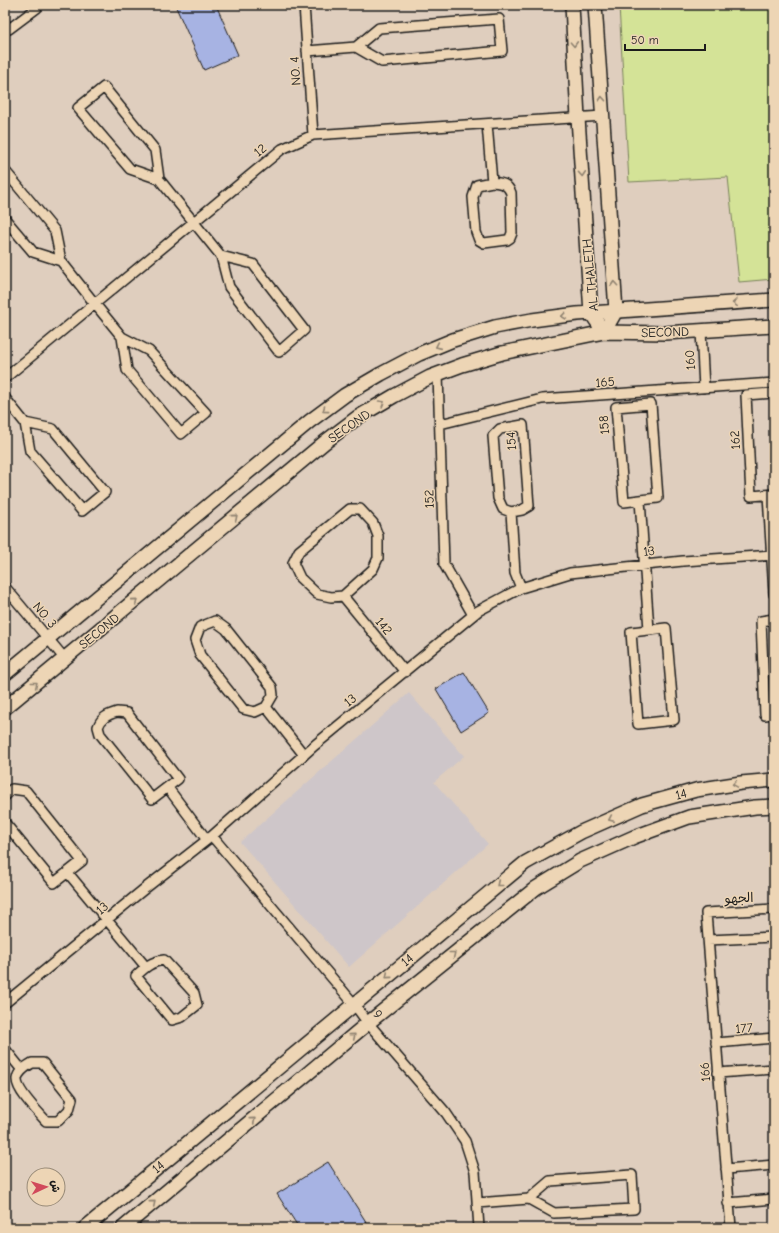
<svg xmlns="http://www.w3.org/2000/svg" width="779" height="1233" font-family="'Comic Neue','Playpen Sans Arabic',sans-serif">
  <style>
    .built { fill: #cec6c9 }
    .green { fill: #d4e397; stroke: #78805a }
    .building { fill: #a7b3e3; stroke: #1c1c1c }
    .lines { fill: none; stroke-linecap: round; stroke-linejoin: round }
    .street-casing { stroke: #1c1c1c; stroke-width: 12 }
    .secondary-casing { stroke: #1c1c1c; stroke-width: 16 }
    .street { stroke: #edd5b5; stroke-width: 9 }
    .secondary { stroke: #edd5b5; stroke-width: 13 }
    .oneway { stroke: #8f8270 }
    .labels { text-anchor: middle; dominant-baseline: central; stroke-width: 3; stroke-linejoin: round; paint-order: stroke }
    .street-label { font-size: 13px; fill: #1c1c1c; stroke: #edd5b5 }
  </style>
  <rect width="100%" height="100%" fill="#dfcebe"/>
  <filter id="ink" filterUnits="userSpaceOnUse"><feTurbulence type="fractalNoise" baseFrequency=".025" numOctaves="2"/><feDisplacementMap in="SourceGraphic" scale="8" xChannelSelector="R" yChannelSelector="G"/><feConvolveMatrix kernelMatrix="1 2 1 2 8 2 1 2 1" color-interpolation-filters="sRGB"/></filter>
  <g filter="url(#ink)">
    <path class="built" d="M409 693 464 756 434 782 488 844 349 967 240 842Z"/>
    <path class="green" d="M619 5H774V279L739 282 728 177 629 182Z"/>
    <path class="building" d="M175 5H216L238 55 204 70Z
      M464 672 489 713 461 731 436 689Z
      M328 1162 370 1228H299L277 1194Z"/>
    <g class="lines">
      <defs>
        <path id="street" d="M304 5 313 135
          M5 24 9 29 37 8 35 5
          M307 51 356 47 382 62 502 51 499 19 379 28 356 47
          M487 124 492 182
          M5 172H6L55 231 61 261 95 304 122 337 149 351 206 413 181 434 127 370 122 337
          M159 179 130 169 78 108 104 87 155 150 159 179 221 256 229 287 279 352 304 330 253 264 221 256
          M492 182C501 183 507 183 511 193L512 233 510 238 507 240 484 243 479 240 476 232 473 197 477 185Z
          M5 219 33 252 61 261
          M701 331 704 388
          M438 374 444 564 473 615
          M5 378 282 149 313 135 603 116
          M774 393 746 395 751 496 774 494
          M5 398 25 423 30 451 82 511 105 492 53 429 25 423
          M440 424 542 399 774 383
          M768 495 774 594
          M640 500 658 498 651 404 616 407 624 502 640 500 649 630 631 632 638 724 674 720 666 628 649 630
          M350 509H360L373 523 378 536V558L373 569 343 596 331 597 317 594 300 578 293 563 299 551Z
          M511 512 522 510 529 506 523 425 500 429 493 436 498 498 503 509 511 512 515 573 521 588
          M5 587 65 659
          M343 596 405 672
          M774 619 761 621 765 715 774 714
          M215 621 226 629 272 687 273 695 266 707 255 712 243 709 200 655 195 640 200 627Z
          M266 707 304 755
          M117 712 127 713 178 779 152 799 100 734 98 727C101 718 107 715 117 712Z
          M168 788 207 840
          M5 796 12 789 26 791 82 861 54 883 5 823
          M212 836 354 1004 368 1023 446 1113 465 1141 475 1172 479 1228
          M68 873 146 967
          M708 940 774 937
          M164 960 194 993 197 1005 182 1017 172 1020 136 976C144 968 152 961 164 960Z
          M5 1003 143 890 212 836 315 745 478 611 521 588 570 573 683 561 774 555
          M716 1043 774 1038
          M5 1049 22 1070
          M32 1063H43L72 1099 69 1110 58 1121H46C38 1112 16 1090 17 1079 18 1071 26 1067 32 1063Z
          M718 1073 774 1069
          M726 1169 774 1165
          M477 1203 529 1199 554 1213 634 1209 632 1175 550 1181 529 1199
          M728 1203 774 1199
          M731 1228 706 913 774 909"/>
        <path id="secondary" d="M572 5 578 118 591 313 604 332 616 311 595 5
          M5 674 310 421 345 395 381 374 419 354 453 340 495 327 532 320 577 314 774 300
          M5 708 325 442 358 417 394 396 430 377 462 365 502 353 604 332 665 333 774 326
          M85 1228 525 863 581 832 642 805 696 790 741 783 774 780
          M123 1228 368 1023 536 888 580 861 634 837 689 817 755 807 774 806"/>
      </defs>
      <use href="#street" class="street-casing"/>
      <use href="#secondary" class="secondary-casing"/>
      <use href="#street" class="street"/>
      <use href="#secondary" class="secondary"/>
    </g>
    <defs><path id="oneway-chevron" d="M-2-3.5L2.5 0L-2 3.5" fill="none" stroke-width="1.6" stroke-linecap="round" stroke-linejoin="round"/></defs>
    <g class="oneway">
      <use href="#oneway-chevron" transform="translate(574 44) rotate(87)"/>
      <use href="#oneway-chevron" transform="translate(602 99) rotate(-94)"/>
      <use href="#oneway-chevron" transform="translate(582 174) rotate(86)"/>
      <use href="#oneway-chevron" transform="translate(614 284) rotate(-94)"/>
      <use href="#oneway-chevron" transform="translate(735 303) rotate(176)"/>
      <use href="#oneway-chevron" transform="translate(564 316) rotate(172)"/>
      <use href="#oneway-chevron" transform="translate(438 346) rotate(156)"/>
      <use href="#oneway-chevron" transform="translate(382 403) rotate(-31)"/>
      <use href="#oneway-chevron" transform="translate(325 410) rotate(144)"/>
      <use href="#oneway-chevron" transform="translate(235 517) rotate(-40)"/>
      <use href="#oneway-chevron" transform="translate(135 601) rotate(-40)"/>
      <use href="#oneway-chevron" transform="translate(35 684) rotate(-39)"/>
      <use href="#oneway-chevron" transform="translate(735 784) rotate(171)"/>
      <use href="#oneway-chevron" transform="translate(611 819) rotate(156)"/>
      <use href="#oneway-chevron" transform="translate(499 884) rotate(141)"/>
      <use href="#oneway-chevron" transform="translate(453 954) rotate(-39)"/>
      <use href="#oneway-chevron" transform="translate(388 976) rotate(140)"/>
      <use href="#oneway-chevron" transform="translate(353 1036) rotate(-40)"/>
      <use href="#oneway-chevron" transform="translate(253 1120) rotate(-40)"/>
      <use href="#oneway-chevron" transform="translate(153 1203) rotate(-40)"/>
    </g>
  </g>
  <g class="labels">
    <g class="street-label">
      <text transform="translate(295 71) rotate(-94)">NO. 4</text>
      <text transform="translate(260 150) rotate(-40)">12</text>
      <text transform="translate(590 275) rotate(-96)">AL THALETH</text>
      <text transform="translate(665 332) rotate(-2)">SECOND</text>
      <text transform="translate(690 360) rotate(-94)">160</text>
      <text transform="translate(605 382) rotate(-4)">165</text>
      <text transform="translate(604 425) rotate(-95)">158</text>
      <text transform="translate(349 426) rotate(-35)">SECOND</text>
      <text transform="translate(735 440) rotate(-93)">162</text>
      <text transform="translate(511 441) rotate(-94)">154</text>
      <text transform="translate(429 499) rotate(-92)">152</text>
      <text transform="translate(649 551) rotate(-6)">13</text>
      <text transform="translate(45 615) rotate(50)">NO. 3</text>
      <text transform="translate(384 626) rotate(51)">142</text>
      <text transform="translate(99 631) rotate(-40)">SECOND</text>
      <text transform="translate(350 700) rotate(-39)">13</text>
      <text transform="translate(681 794) rotate(-15)">14</text>
      <text transform="translate(739 898) rotate(-3)">الجهو</text>
      <text transform="translate(102 908) rotate(-40)">13</text>
      <text transform="translate(407 960) rotate(-40)">14</text>
      <text transform="translate(378 1014) rotate(51)">9</text>
      <text transform="translate(744 1028) rotate(-5)">177</text>
      <text transform="translate(705 1072) rotate(-95)">166</text>
      <text transform="translate(158 1167) rotate(-40)">14</text>
    </g>
  </g>
  <rect width="779" height="1233" fill="none" stroke="#edd5b5" stroke-width="20"/>
  <rect x="10" y="10" width="759" height="1213" fill="none" stroke="#1c1c1c" stroke-width="1.5" filter="url(#ink)"/>
  <g transform="translate(46 1187) rotate(86)"><circle r="19" fill="#edd5b5" stroke="#998b78"/>
  <path d="M0-3L7 15L0 10L-7 15Z" fill="#d1495b"/>
  <text y="-6" font-size="11" font-weight="bold" text-anchor="middle" fill="#1c1c1c">ش</text>
  </g>
  <path d="M625 44v6h80v-6" fill="none" stroke="#1c1c1c" stroke-width="2"/>
  <text x="631" y="44" font-size="12" fill="#1c1c1c" stroke="#edd5b5" stroke-width="3" paint-order="stroke">50 m</text>
</svg>
